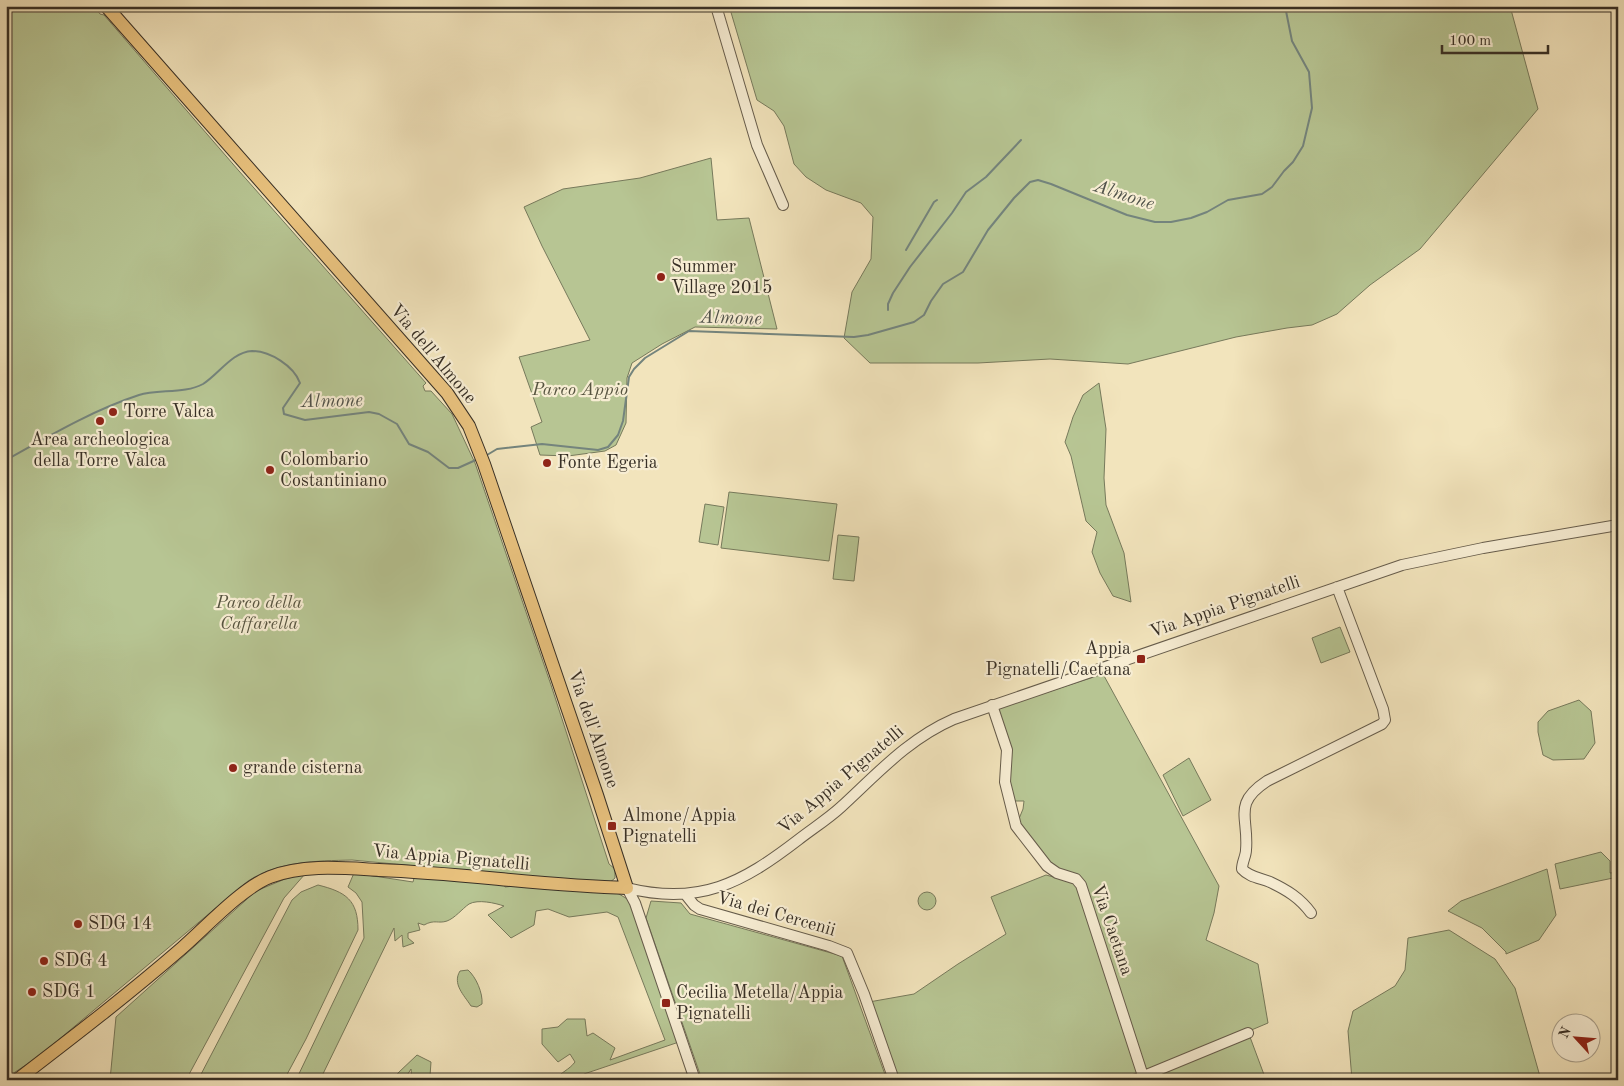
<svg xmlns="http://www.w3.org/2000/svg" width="1624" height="1086" font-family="'Old Standard TT',serif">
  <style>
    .green { fill: #b7c593; stroke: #777a5c }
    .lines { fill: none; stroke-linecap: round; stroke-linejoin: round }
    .stream { stroke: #74847d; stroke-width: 2 }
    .minor-casing { stroke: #665c4b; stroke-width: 12 }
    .major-casing { stroke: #372f25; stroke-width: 14 }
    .minor { stroke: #f7edd3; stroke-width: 10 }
    .major { stroke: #e9c27e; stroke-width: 12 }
    .poi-dot { fill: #8f2418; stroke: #f7edd3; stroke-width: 2 }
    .labels { text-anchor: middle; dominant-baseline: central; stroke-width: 4.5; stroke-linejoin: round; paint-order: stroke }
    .poi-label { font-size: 18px; fill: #372f25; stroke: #f7edd3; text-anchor: start }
    .street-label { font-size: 18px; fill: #372f25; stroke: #f7edd3 }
    .park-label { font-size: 18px; font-style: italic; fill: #575440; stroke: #f7edd3 }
    .water-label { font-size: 19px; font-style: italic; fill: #50524a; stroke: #f7edd3 }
  </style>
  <rect width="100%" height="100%" fill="#f2e4bc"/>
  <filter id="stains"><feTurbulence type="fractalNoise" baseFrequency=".004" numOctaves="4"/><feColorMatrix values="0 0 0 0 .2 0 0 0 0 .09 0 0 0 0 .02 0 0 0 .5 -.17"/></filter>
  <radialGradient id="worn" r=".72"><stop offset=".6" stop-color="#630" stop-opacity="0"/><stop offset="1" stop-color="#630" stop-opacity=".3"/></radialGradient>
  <path class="green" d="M6 6H98L97 10 100 14 104 15 239 171 426 383 423 386 425 391H431L452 414 475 463 551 685 609 864 615 869V878L608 884 352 860C315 861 280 861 248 881L38 1057 6 1078Z
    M740 6H1510L1538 109 1420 249 1370 285 1337 314 1312 325 1287 328 1236 337 1128 364 1050 359 978 363H870L844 338 852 292 871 259 873 217 861 203 826 190 806 177 794 164 784 126 774 111 757 100 730 9Z
    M711 158 717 220 749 218 777 329 695 327 662 344 632 363 627 378 626 423 616 445 605 451 568 456 540 455 531 427 542 422 519 357 590 340 542 246 524 207 563 189 640 178Z
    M1099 383 1106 429 1104 478 1106 505 1124 553 1131 602 1113 596 1100 573 1092 552 1097 532 1086 521 1071 456 1065 442 1073 417 1083 395Z
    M729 492 837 504 829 561 721 548Z
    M705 504 724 507 718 545 699 542Z
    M838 535 859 537 854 581 833 579Z
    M1340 627 1350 652 1321 663 1312 638Z
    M1103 674 1219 886 1214 913 1206 940 1258 964 1268 1023 1133 1080H897L869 1002 914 994 958 964 1006 934 991 897 1046 875 1079 884 1059 874 1016 826 1023 809 1024 801H1012L1006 775 1009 756 995 709Z
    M1579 700 1591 711 1595 743 1584 759 1553 760 1543 755 1538 732V722L1548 711Z
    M1189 758 1211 800 1183 816 1163 775Z
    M1601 852 1610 861V873L1618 872V877L1560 889 1555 864Z
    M1547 869 1556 915 1539 940 1506 954V952L1482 928 1448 911 1461 901Z
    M354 873 413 882 414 878H423L504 884 505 887 515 886 614 891 629 900 679 1042 584 1074 585 1080H555C561 1072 569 1070 575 1062L570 1054 558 1062 542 1044V1029L558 1027 567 1019H585L587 1036 593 1033 615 1048 610 1060 665 1040 618 917 607 912 569 917 548 909 536 911 534 925 511 938 488 915 504 906C495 903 478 899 469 904 462 909 455 918 447 921 438 924 435 919 424 925L418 923 420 930 408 933V938L414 943 403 947 402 935 395 941 394 928 320 1080H296L364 938 362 902 356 893 348 887Z
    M305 874 284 898 186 1080H110L116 1017 256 891 285 879Z
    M318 885C346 892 358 900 358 930L306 1039 284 1080H198L292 900 301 892Z
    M918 901a9 9 0 1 1 18 0a9 9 0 1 1-18 0Z
    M651 901 681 903 690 914 842 956 887 1080H702L646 918Z
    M1449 930 1495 959 1515 988 1541 1080H1352L1348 1031 1353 1011 1395 986 1405 970 1408 938Z
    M468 970C476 977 483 993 482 1004L477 1007 471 1006C464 995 452 984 460 971Z
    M1250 1037 1266 1080H1144Z
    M417 1055 431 1062 430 1076 428 1080H412L411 1069 404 1080H394L398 1073Z"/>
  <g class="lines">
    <path class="stream" d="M906 250 934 202 937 200
      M888 310V304L893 293 910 267 952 213 966 192 986 177 1021 140
      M487 455 497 449 542 444 598 450 608 447 618 435 623 421 629 377 634 369 645 358 689 331 854 337 868 335 914 322 924 315 931 301 943 284 963 272 988 230 1014 198 1030 182 1038 180 1051 184 1127 215 1155 222H1171L1191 218 1207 212 1228 200 1262 194 1272 187 1284 171 1293 162 1303 146 1312 108 1309 72 1292 41 1285 6
      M6 460C49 436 93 410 139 395 157 389 185 394 203 384 219 374 232 352 252 351 270 351 294 366 300 383L283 408 284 414 305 420 369 412 379 414 397 424 409 444 428 452 449 468H458L478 459"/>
    <defs>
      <path id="minor" d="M716 6 757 145 783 205
        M992 705 1007 750 1005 782 1016 826 1047 866 1057 873 1076 879 1081 885 1143 1076
        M627 888C700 906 742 883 798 840 812 829 828 819 841 807 877 774 908 739 954 719L1402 565 1483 548 1618 525
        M627 888 635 903 695 1080
        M686 895 694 905 700 909 829 946 847 953 864 994 894 1080
        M1311 913C1300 898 1287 890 1270 882 1260 878 1249 877 1242 869 1242 862 1246 856 1246 850 1249 817 1232 804 1267 781L1382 724 1385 720 1383 709 1337 587
        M1134 1080 1248 1033"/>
      <path id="major" d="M17 1080C73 1037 129 994 182 948 206 927 242 888 270 877 304 864 343 868 379 870 462 873 544 886 627 888L597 795 484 464 469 426 447 393 106 6"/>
    </defs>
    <use href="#minor" class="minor-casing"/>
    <use href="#major" class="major-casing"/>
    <use href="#minor" class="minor"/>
    <use href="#major" class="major"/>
  </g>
  <g class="poi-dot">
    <circle cx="661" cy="277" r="5"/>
    <circle cx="113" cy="412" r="5"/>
    <circle cx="100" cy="421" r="5"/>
    <circle cx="547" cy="463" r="5"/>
    <circle cx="270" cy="470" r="5"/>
    <rect x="1136" y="654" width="10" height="10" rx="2.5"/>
    <circle cx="233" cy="768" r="5"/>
    <rect x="607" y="821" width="10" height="10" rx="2.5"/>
    <circle cx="78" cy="924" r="5"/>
    <circle cx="44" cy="961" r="5"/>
    <circle cx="32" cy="992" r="5"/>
    <rect x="661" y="998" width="10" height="10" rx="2.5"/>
  </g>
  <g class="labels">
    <g class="poi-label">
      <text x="671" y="267">Summer<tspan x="671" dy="21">Village 2015</tspan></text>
      <text x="123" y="412">Torre Valca</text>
      <text x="100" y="440" text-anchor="middle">Area archeologica<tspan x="100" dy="21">della Torre Valca</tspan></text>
      <text x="280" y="460">Colombario<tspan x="280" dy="21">Costantiniano</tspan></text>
      <text x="557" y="463">Fonte Egeria</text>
      <text x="1131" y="649" text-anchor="end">Appia<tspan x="1131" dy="21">Pignatelli/Caetana</tspan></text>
      <text x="243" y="768">grande cisterna</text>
      <text x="622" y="816">Almone/Appia<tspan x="622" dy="21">Pignatelli</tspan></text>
      <text x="88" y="924">SDG 14</text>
      <text x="54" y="961">SDG 4</text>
      <text x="42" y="992">SDG 1</text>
      <text x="676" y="993">Cecilia Metella/Appia<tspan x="676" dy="21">Pignatelli</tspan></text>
    </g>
    <g class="street-label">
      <text transform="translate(433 354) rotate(50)">Via dell'Almone</text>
      <text transform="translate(1225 607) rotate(-19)">Via Appia Pignatelli</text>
      <text transform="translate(593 729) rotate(71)">Via dell'Almone</text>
      <text transform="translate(841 780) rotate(-40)">Via Appia Pignatelli</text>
      <text transform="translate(451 858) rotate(5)">Via Appia Pignatelli</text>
      <text transform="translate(776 914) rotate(16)">Via dei Cercenii</text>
      <text transform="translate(1112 930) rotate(71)">Via Caetana</text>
    </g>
    <g class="park-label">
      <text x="580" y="390">Parco Appio</text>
      <text x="259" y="603">Parco della<tspan x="259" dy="21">Caffarella</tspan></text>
    </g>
    <g class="water-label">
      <text transform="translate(1124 196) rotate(18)">Almone</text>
      <text transform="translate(731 319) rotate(2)">Almone</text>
      <text transform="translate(332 402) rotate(-1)">Almone</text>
    </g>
  </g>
  <rect width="1624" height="1086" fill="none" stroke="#f2e4bc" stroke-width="25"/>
  <rect x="8" y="8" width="1609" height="1071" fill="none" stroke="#372f25" stroke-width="2.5"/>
  <rect x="12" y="12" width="1599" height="1061" fill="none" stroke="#372f25"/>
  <g transform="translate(1576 1038) rotate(296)"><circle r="24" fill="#f7edd3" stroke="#aaa18d"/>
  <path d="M0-4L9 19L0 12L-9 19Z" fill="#8f2418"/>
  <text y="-8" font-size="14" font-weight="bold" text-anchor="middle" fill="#372f25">N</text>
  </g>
  <path d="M1442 45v8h106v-8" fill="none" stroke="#372f25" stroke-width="2.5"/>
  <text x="1449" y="45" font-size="15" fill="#372f25" stroke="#f7edd3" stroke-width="4" paint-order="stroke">100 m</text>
  <rect width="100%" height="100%" filter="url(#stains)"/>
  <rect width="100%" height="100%" fill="url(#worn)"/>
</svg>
